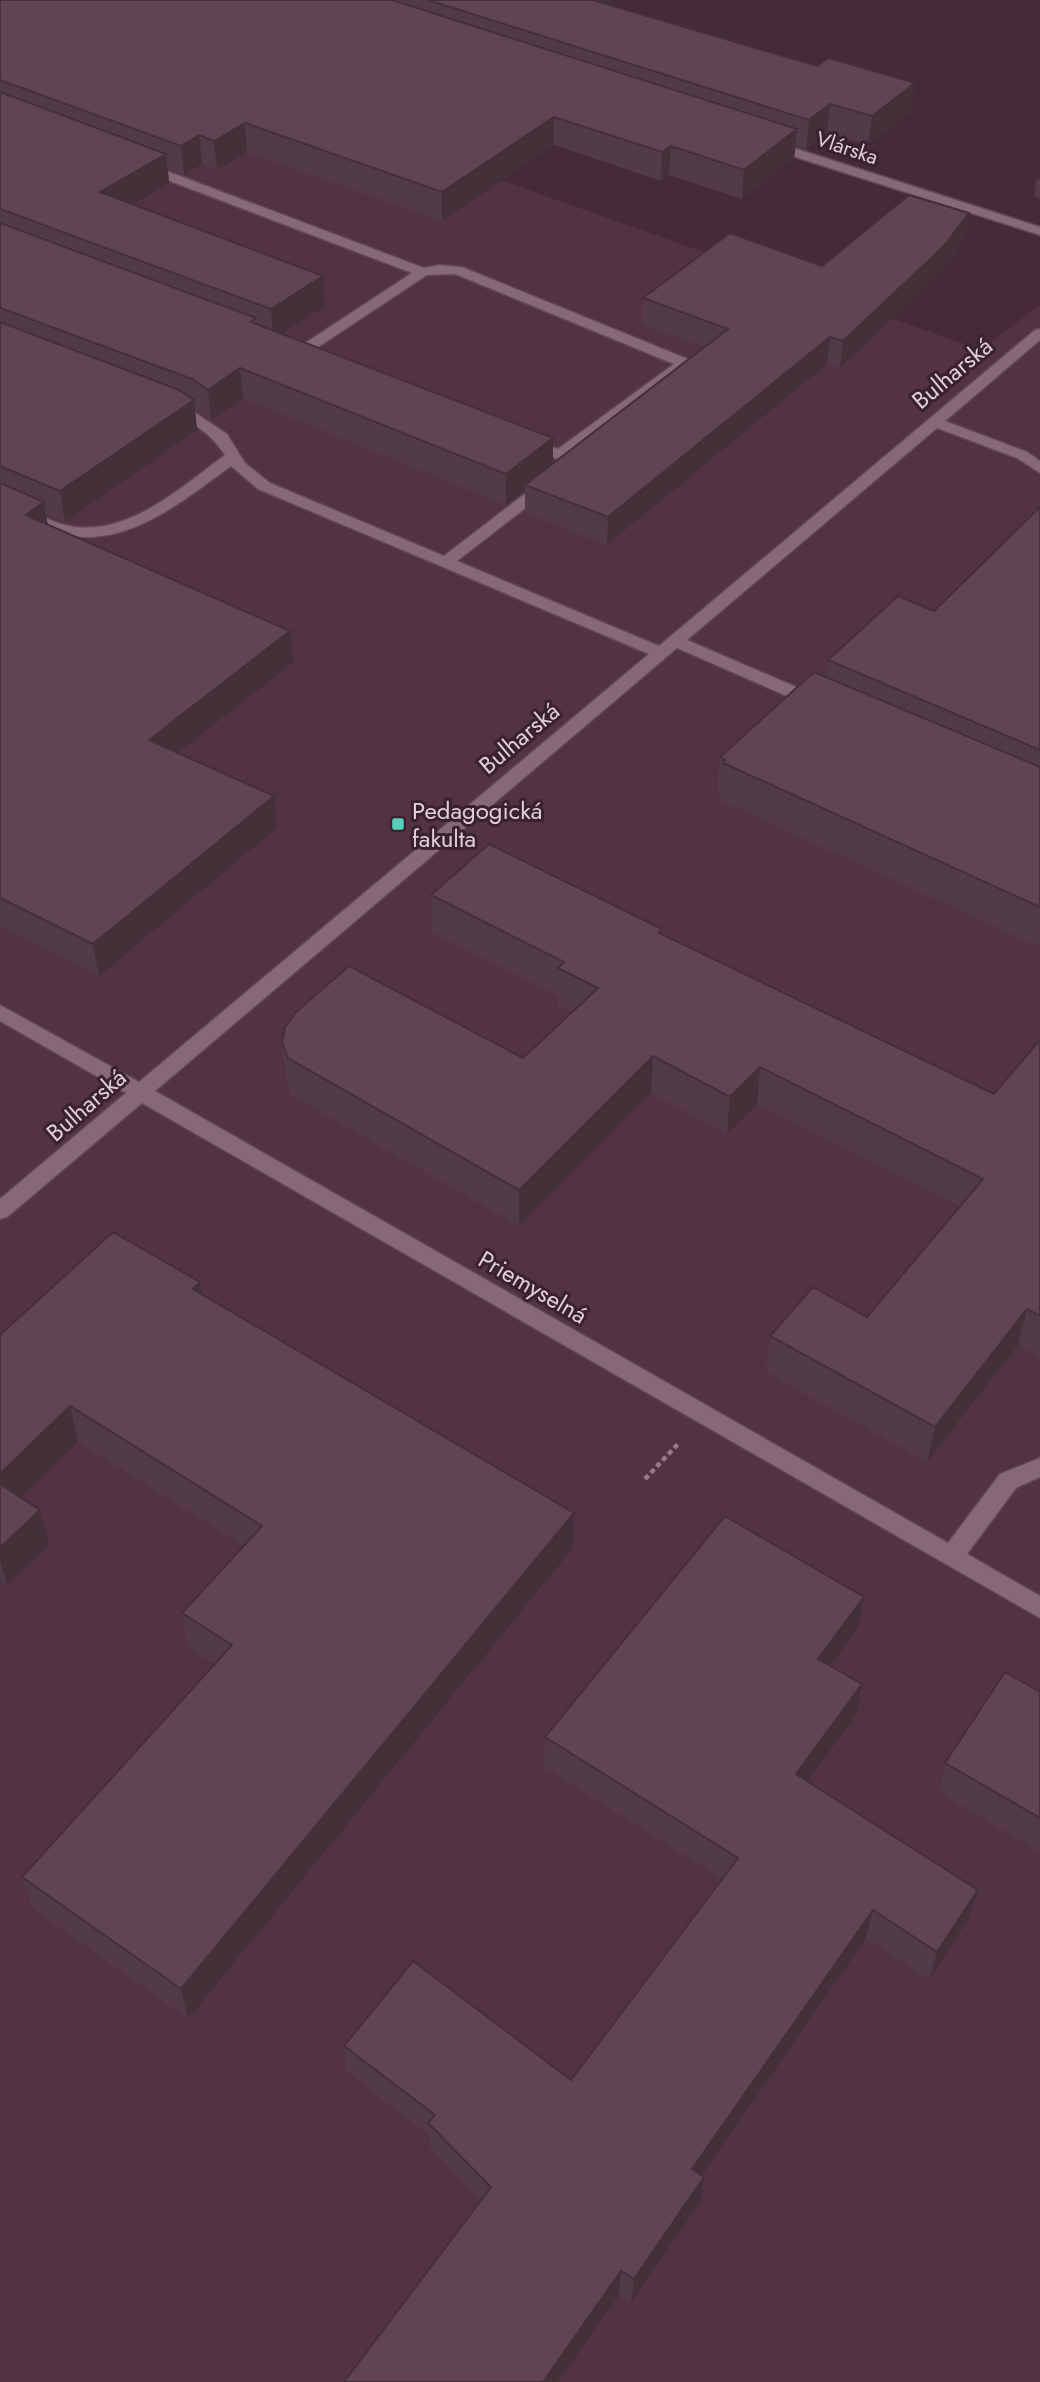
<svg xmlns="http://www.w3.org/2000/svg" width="1040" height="2382" font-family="Jost,sans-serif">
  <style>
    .built { fill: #533243 }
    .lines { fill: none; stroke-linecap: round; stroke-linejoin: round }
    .minor-casing { stroke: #5e4853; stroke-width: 3 }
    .path { stroke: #937d87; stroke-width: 4.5; stroke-dasharray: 5 3.5; stroke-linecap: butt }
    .minor { fill: #866876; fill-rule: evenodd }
    .wall { fill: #533a47 }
    .shaded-wall { fill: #433039 }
    .building { fill: #604452; stroke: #433039; stroke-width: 2 }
    .poi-dot { fill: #5acebd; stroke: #3a212e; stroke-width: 2.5 }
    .labels { text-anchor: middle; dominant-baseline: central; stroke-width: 6; stroke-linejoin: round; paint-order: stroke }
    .far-street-label { font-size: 21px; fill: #e1cfd7; stroke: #3a212e }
    .street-label { font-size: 24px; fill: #e1cfd7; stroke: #3a212e }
    .poi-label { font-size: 24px; fill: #e1cfd7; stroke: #3a212e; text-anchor: start }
  </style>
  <rect width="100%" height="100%" fill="#452b38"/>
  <path class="built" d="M0 3 981 350 1040 304V2382H0Z"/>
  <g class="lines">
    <defs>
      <path id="minor" d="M769 140 1040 227V235L764 147 762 144Z
        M143 162 424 268 439 265 462 267 690 360 692 363 690 366 569 455 576 463 568 475 457 561 659 646 1035 330 1040 329V340L945 421 1027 452 1040 461V473L1017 458 937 428 687 640 824 699 827 703 824 707H812L677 648 155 1091 948 1543 1000 1474 1040 1458V1477L1016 1488 967 1554 1040 1596V1618L142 1103 7 1217 0 1219V1199L126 1093 0 1021V1005L139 1082 649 654 258 489 231 466C185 499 132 545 71 536 46 532 23 520 0 509V498C23 504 42 519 65 525 125 540 181 487 225 455 215 439 201 428 184 418 177 415 170 414 164 408L167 405H177L194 412 227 434 245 463 270 483 444 556 557 469 560 464 555 458 521 445 518 442 521 439H531L558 449 674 364 455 274 427 275 300 359H290L288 356 290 353 412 273 138 169V163Z"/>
    </defs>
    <use href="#minor" class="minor-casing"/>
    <path class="path" d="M645 1479 678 1444"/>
    <use href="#minor" class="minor"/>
  </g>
  <path class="wall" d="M0 0H614V6L817 66 915 83 912 112 868 145 827 133 806 149 796 146 794 158 742 199 669 175 661 181 554 145 442 221 247 152 217 170 202 164 184 175 168 169 169 183 132 205 323 276 325 306 282 334 553 438V463L704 347 642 325 643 298 965 239 941 273 840 368 827 364 607 545 525 512V491L506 505 243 398 211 420 195 410 197 430 65 522 46 514 48 525 293 662 178 753 277 828 99 976 0 927Z
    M1040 178V199L1034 197 1036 181Z
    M1040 507V947L720 800V796L717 794 720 757 826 677 828 660 934 611Z
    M431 895 662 929V934L994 1094 1040 1040V1357L1018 1345 927 1462 766 1372 770 1336 867 1317 960 1207 757 1104 727 1134 651 1093 519 1226 291 1095 286 1079 282 1042 523 1058 572 1012 558 1005V996L432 932Z
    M200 1282 202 1294 574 1513 573 1548 188 2019 32 1908 22 1877 215 1664 188 1647 182 1613 244 1546 78 1442 21 1498 49 1545 7 1585 0 1581V1335Z
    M858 1628 830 1666 862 1684 857 1714 807 1781 978 1890 969 1918 929 1980 866 1938 702 2176 704 2177 700 2202 631 2303 619 2295 558 2382H344L481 2200 430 2148 429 2135 347 2072 344 2046 571 2080 722 1879 544 1767 545 1737Z
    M1040 1692V1852L938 1792 945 1763Z"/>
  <path class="shaded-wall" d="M593 0H614V14Z
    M915 83 912 112 868 145 872 116Z
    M830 104 827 133 806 149 809 120Z
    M554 117V145L442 221V192Z
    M245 123 247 152 217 170 214 141Z
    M797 129 794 158 742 199 744 170Z
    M199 135 202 164 184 175 181 146Z
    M671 146 669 175 661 181 662 152Z
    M166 154 169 183 103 222 100 192Z
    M969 213 965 239 941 273 840 368 843 341Z
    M323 276 325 306 273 339 271 309Z
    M830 337 827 364 607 545 608 517Z
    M240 368 243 398 211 420 208 390Z
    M194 400 197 430 65 522 60 491Z
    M553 438V469L525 485V491L506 505V474Z
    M44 502 49 533 26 515Z
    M290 631 293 662 154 772 149 740Z
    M274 796 277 828 99 976 93 944Z
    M653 1056 651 1093 519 1226V1190Z
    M760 1067 757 1104 727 1134 730 1097Z
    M200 1282 205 1318 193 1289Z
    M1027 1309 1018 1345 927 1462 935 1427Z
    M70 1406 78 1442 3 1515 0 1505V1474Z
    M40 1510 49 1545 7 1585 0 1560V1548Z
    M574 1513 573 1548 188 2019 181 1989Z
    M864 1597 858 1628 813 1689 818 1659Z
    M862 1684 857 1714 791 1803 796 1774Z
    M978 1890 969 1918 929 1980 937 1952Z
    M873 1910 866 1938 689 2194 692 2169Z
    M704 2177 700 2202 631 2303 634 2279Z
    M621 2271 619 2295 558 2382H543Z"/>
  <path class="building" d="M0 0H392L797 129 744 170 671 146 662 152 554 117 442 192 245 123 214 141 199 135 181 146 0 80Z
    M428 0H593L817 66 829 58 915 83 872 116 830 104 809 120Z
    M0 92 166 154 100 192 323 276 271 309 0 209Z
    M909 195 969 213 944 246 843 341 830 337 608 517 525 485 728 329 643 298 730 233 822 266Z
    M0 223 256 318 251 322 553 438 506 474 240 368 208 390 192 379 0 308Z
    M0 322 179 390 194 400 60 491 0 466Z
    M0 483 44 502 26 515 290 631 149 740 274 796 93 944 0 898Z
    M1040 507V750L828 660 898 596 934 611Z
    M814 672 1040 767V907L723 763 725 760 720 757Z
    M489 844 662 929 659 933 994 1094 1040 1040V1316L1027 1309 935 1427 770 1336 813 1287 867 1317 983 1179 760 1067 730 1097 653 1056 519 1190 288 1058 282 1042 285 1027 296 1012 349 966 523 1058 598 988 558 968 564 962 431 895Z
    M113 1232 200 1282 193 1289 574 1513 181 1989 22 1877 232 1645 182 1613 262 1526 70 1406 0 1474V1335Z
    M0 1484 40 1510 0 1548Z
    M725 1516 864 1597 818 1659 862 1684 796 1774 978 1890 937 1952 873 1910 692 2169 704 2177 634 2279 621 2271 543 2382H344L491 2187 428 2123 435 2115 344 2046 413 1961 571 2080 738 1858 545 1737Z
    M1005 1672 1040 1692V1818L945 1763Z"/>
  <rect class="poi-dot" x="391" y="817" width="14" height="14" rx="3.5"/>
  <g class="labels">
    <g class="far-street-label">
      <text transform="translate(847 148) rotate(18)">Vlárska</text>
    </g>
    <g class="street-label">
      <text transform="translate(952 373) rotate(-40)">Bulharská</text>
      <text transform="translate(519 738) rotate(-40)">Bulharská</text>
      <text transform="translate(86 1105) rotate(-41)">Bulharská</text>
      <text transform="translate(533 1287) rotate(30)">Priemyselná</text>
    </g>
    <g class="poi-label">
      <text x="412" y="810">Pedagogická<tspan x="412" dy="28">fakulta</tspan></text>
    </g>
  </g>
</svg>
